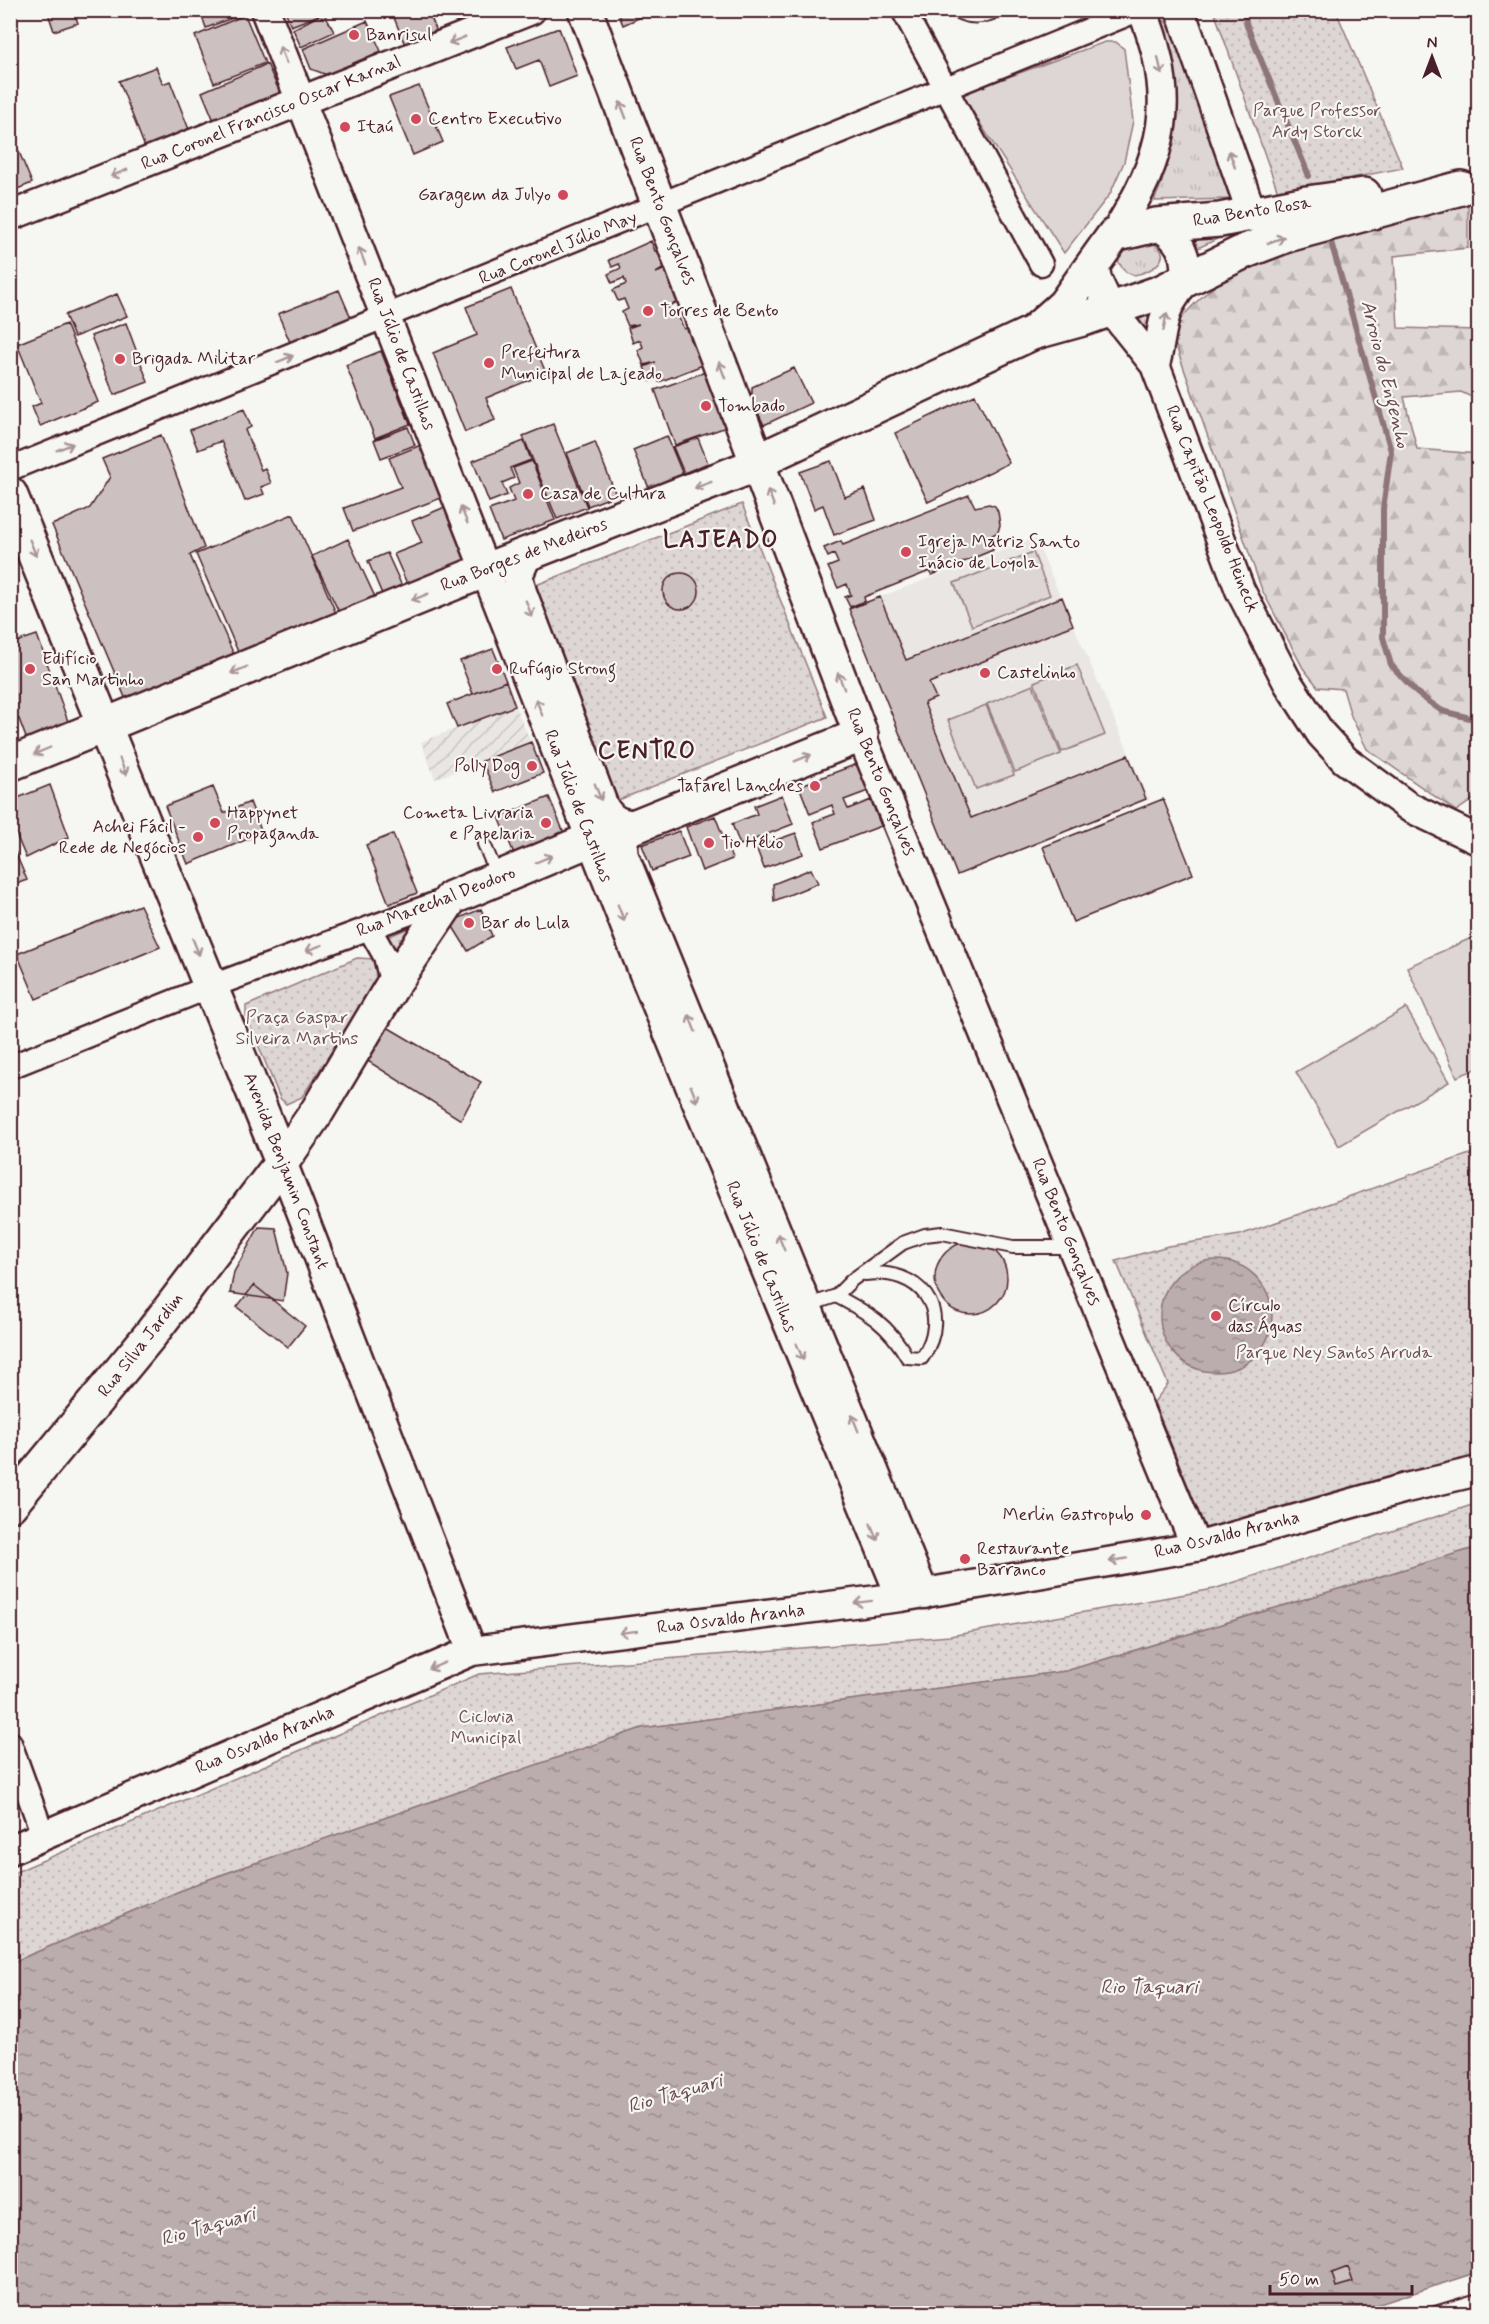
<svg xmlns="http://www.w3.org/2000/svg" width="1489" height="2324" font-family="Mynerve,sans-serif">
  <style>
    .built { fill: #e9e6e3 }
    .industrial { fill: url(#industrial-furrows) }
    .grass { fill: url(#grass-tufts); stroke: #947a80; stroke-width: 1.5 }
    .forest { fill: url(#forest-firs); stroke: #947a80; stroke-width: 1.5 }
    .park { fill: url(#park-dots); stroke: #947a80; stroke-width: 1.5 }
    .garden { fill: #ddd6d5; stroke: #947a80; stroke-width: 1.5 }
    .water { fill: url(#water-ripples); stroke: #8e747a; stroke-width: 1.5 }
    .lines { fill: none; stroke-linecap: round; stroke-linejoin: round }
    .stream { stroke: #8e747a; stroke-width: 6 }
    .building { fill: #ccc1c0; stroke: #4a1f2b; stroke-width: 1.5 }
    .service-casing { stroke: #4a1f2b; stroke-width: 16 }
    .minor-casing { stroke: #4a1f2b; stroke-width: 27 }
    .tertiary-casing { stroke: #4a1f2b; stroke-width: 33 }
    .secondary-casing { stroke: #4a1f2b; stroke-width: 38 }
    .service { stroke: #f6f6f2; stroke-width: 12 }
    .minor { stroke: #f6f6f2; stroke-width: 22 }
    .tertiary { stroke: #f6f6f2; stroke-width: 28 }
    .secondary { stroke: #f6f6f2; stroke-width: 33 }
    .oneway { stroke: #a99598 }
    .poi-dot { fill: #d1495b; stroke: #f6f6f2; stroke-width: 2 }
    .labels { text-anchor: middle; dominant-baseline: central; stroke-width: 4.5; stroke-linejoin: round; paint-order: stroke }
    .poi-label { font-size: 18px; fill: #4a1f2b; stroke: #f6f6f2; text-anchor: start }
    .park-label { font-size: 18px; fill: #6f4d56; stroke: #f6f6f2 }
    .street-label { font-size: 18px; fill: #4a1f2b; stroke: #f6f6f2 }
    .water-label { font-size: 20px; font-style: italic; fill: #6c4a52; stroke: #f6f6f2 }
    .district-label { font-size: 24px; font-weight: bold; letter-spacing: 1.5px; fill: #4a1f2b; stroke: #f6f6f2 }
  </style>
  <defs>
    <pattern id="industrial-furrows" width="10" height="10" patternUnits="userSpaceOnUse" patternTransform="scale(1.5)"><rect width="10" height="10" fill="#e9e6e3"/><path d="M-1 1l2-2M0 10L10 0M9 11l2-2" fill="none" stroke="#c9c5c3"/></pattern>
    <pattern id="grass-tufts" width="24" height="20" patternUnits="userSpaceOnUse" patternTransform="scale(1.5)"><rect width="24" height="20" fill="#ddd6d5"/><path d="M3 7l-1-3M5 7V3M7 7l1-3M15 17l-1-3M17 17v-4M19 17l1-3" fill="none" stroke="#bfb7b7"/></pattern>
    <pattern id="forest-firs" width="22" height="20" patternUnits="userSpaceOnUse" patternTransform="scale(1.5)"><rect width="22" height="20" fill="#ddd6d5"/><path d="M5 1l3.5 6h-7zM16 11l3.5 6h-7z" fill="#bfb7b7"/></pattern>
    <pattern id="park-dots" width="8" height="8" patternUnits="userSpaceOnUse" patternTransform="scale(1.5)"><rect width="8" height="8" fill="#ddd6d5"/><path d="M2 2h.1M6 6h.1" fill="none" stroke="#bfb7b7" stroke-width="1.8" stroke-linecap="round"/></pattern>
    <pattern id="water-ripples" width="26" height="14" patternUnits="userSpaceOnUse" patternTransform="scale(1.5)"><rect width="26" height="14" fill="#bbadae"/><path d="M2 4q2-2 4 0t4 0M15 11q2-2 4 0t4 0" fill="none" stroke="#9a8c8e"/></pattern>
  </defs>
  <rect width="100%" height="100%" fill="#f6f6f2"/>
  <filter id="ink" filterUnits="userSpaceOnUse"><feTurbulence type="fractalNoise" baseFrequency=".0167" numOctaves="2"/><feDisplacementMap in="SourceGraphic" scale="12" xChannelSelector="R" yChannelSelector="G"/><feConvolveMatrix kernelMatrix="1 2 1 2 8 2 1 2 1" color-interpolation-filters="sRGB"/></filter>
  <g filter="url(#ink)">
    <path class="built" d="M1035 538 1149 799 957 875 849 609Z"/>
    <path class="industrial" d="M515 706 531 742 435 779 421 742Z"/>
    <path class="grass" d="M1164 20 1171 28 1230 199 1154 201 1162 182 1173 127 1160 21Z
      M1240 228 1198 248 1190 232Z
      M1153 243C1176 256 1151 273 1134 275L1126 272 1118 262 1122 251Z
      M1151 307 1152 344 1131 314Z"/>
    <path class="forest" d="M1468 203V248L1394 256 1398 328 1478 330V400L1461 392 1404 397 1417 449 1478 454V796L1456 811 1367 749 1351 716 1343 689 1318 687 1303 668 1262 590 1171 332C1219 263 1281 252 1356 231 1393 221 1430 210 1468 203Z"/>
    <path class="park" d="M1214 11H1336L1403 168 1278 192Z
      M742 504 827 717 616 801 531 587Z
      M413 926 396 951 385 938Z
      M357 958 374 959 377 963 378 980 302 1097 286 1104 280 1098 246 1015V1006Z
      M1478 1151V1462L1206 1530 1154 1402 1168 1384 1116 1261 1168 1246 1240 1235Z
      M1478 1503V1547L1066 1671 642 1728 201 1882 11 1963V1874L479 1674 950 1636 1214 1589Z"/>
    <path class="garden" d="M1105 42H1116L1124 49 1133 121 1124 162 1110 194 1064 253 961 94Z
      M1033 552 1050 595 972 626 954 583Z
      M1077 665 1105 735 1062 752 1034 682Z
      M1033 685 1061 754 1015 772 987 704Z
      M986 705 1014 775 976 789 948 720Z
      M1478 935V1068L1457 1077 1407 967Z
      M1406 1008 1449 1082 1339 1146 1296 1072Z"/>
    <path class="water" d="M1160 1316a56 56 0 1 1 112 0a56 56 0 1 1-112 0Z
      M1478 1547V2272L1349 2314H11V1963L201 1882 642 1728 1066 1671Z"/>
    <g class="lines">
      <path class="stream" d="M1243 10 1247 26 1309 176
        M1331 242 1391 451 1383 509V637L1391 665 1417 693 1442 711 1478 720"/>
    </g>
    <path class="building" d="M47 10H73L78 23 54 31Z
      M128 10H147L131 17Z
      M200 10H239L240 15 206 28Z
      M285 10H323L324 13 291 26Z
      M391 10H428L437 32 405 45Z
      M452 10H493L458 25Z
      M617 10H639L641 17 623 25Z
      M324 13 334 32 301 47 293 29Z
      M245 15 265 63 214 83 195 36Z
      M367 21 381 51 327 75 311 69 303 49Z
      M559 28 577 76 549 87 539 60 516 69 507 47Z
      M267 64 281 95 215 123 202 92Z
      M156 67 163 84 170 81 190 132 146 150 119 81Z
      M419 86 443 142 413 155 389 97Z
      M17 147 32 183 10 192V149Z
      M651 241 655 251 658 249 666 267 656 273 668 268 683 300 668 306 672 315 678 316 684 329 694 325 708 363 659 382 658 378 650 381 644 367 656 362 644 365 638 350 643 347 640 340 633 343 628 328 639 324 628 326 622 312 628 309 624 299 618 301 613 290 626 284 624 278 612 283 608 274 621 268 619 264 612 267 609 260Z
      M511 289 546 373 486 398 495 420 465 432 433 353 477 335 466 307Z
      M339 290 351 318 290 342 278 314Z
      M117 294 127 316 74 337 65 315Z
      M126 323 148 382 114 395 91 336Z
      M66 324 98 402 40 426 32 407 41 403 17 344Z
      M381 351 410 424 375 438 346 365Z
      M794 368 811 403 764 425 752 400V387Z
      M711 370 732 425 675 445 655 390Z
      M975 395 1009 463 928 502 895 433Z
      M244 409 251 427 245 430 261 470 265 468 271 483 261 487 264 494 245 501 221 441 198 450 190 430Z
      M553 424 587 507 557 519 523 436Z
      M408 427 415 445 381 458 374 440Z
      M161 435 204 548 190 555 235 657 127 702 52 525 90 508 110 477 102 459Z
      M667 436 683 475 649 488 633 450Z
      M698 438 708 463 684 473 673 447Z
      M524 441 531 460 510 468 514 478 502 483 507 495 489 502 473 461Z
      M595 442 616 495 588 506 567 453Z
      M421 445 441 498 353 531 344 508 401 487 389 458Z
      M532 461 555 520 501 540 489 510 514 501 509 488 519 483 513 468Z
      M831 461 845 497 865 489 876 520 834 535 823 505 814 509 800 472Z
      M969 495 975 507 989 504 995 506 998 512 1000 525 998 532 987 538 993 550 932 575 930 571 864 597 865 601 850 607 845 597 851 595 847 584 838 588 828 567 838 563 834 554 828 557 824 548 841 541 843 545Z
      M445 507 469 563 409 588 394 554 422 543 412 521Z
      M293 514 339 620 242 661 196 554Z
      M348 539 375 597 340 614 312 556Z
      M387 553 402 586 382 594 368 561Z
      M663 591a18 18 0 1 1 36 0a18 18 0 1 1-36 0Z
      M880 597 906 660 1062 597 1073 625 929 683 936 698 924 703 971 818 1128 755 1146 799 957 875 849 609Z
      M37 635 70 727 28 743 19 719 15 720 10 707 13 702 10 695V644Z
      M493 649 506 681 473 694 460 661Z
      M506 681 515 706 457 728 447 704Z
      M531 742 543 773 495 792 482 761Z
      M857 764 868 791 844 800 848 809 871 800 881 826 823 848 813 822 835 814 832 805 810 814 799 786Z
      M50 785 69 837 26 858 10 820V801Z
      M213 787 224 813 250 802 262 833 188 864 165 806Z
      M782 795 793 824 740 845 732 824 757 814 754 806Z
      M549 797 565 835 515 856 499 817Z
      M1163 799 1193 874 1073 922 1043 847Z
      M715 816 732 859 702 871 686 827Z
      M679 831 689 857 652 871 642 845Z
      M796 833 803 854 764 868 756 847Z
      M393 834 417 893 389 904 366 845Z
      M10 840 27 880 10 886Z
      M811 869 818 883 774 901 773 884Z
      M140 905 160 947 36 999 17 954Z
      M481 909 492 936 468 951 450 922Z
      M382 1024 481 1082 461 1120 363 1058Z
      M259 1227 276 1228 287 1273 283 1301 230 1293 234 1272Z
      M935 1278a36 36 0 1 1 72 0a36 36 0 1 1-72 0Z
      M254 1285 305 1326 288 1347 237 1307Z
      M1348 2267 1353 2282 1336 2287 1332 2273Z"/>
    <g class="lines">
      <defs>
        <path id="service" d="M954 10C968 19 984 18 999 10
          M484 844 498 877
          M836 1296C870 1314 888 1324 907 1357L922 1358C954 1310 919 1267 865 1274
          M806 1306 836 1296 852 1280 903 1243 925 1235 942 1233 1013 1247H1072
          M1432 2314 1478 2300"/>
        <path id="minor" d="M903 10 1041 264
          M10 469 1138 10
          M369 928 385 956 392 986
          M10 1067 212 986 451 898
          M10 1743 43 1835"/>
        <path id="tertiary" d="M265 10 646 979 901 1597
          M1180 10 1252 214
          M10 216 531 10
          M1114 235C1165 156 1179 99 1142 10
          M1094 263 1097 280 1111 310 1155 365 1240 590 1288 683 1321 734 1345 760 1409 807 1478 840
          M1155 365C1160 347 1161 327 1167 310 1171 300 1179 292 1183 282 1191 256 1177 235 1156 225
          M527 555 518 576 522 592 604 807C613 822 622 824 638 825
          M861 735 1196 1547
          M638 825C625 832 621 841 624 856L924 1594
          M282 1162 472 1651
          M10 1850 472 1651 901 1597 1196 1547 1406 1488 1478 1471"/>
        <path id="secondary" d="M1036 330 1064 305 1114 235 1156 225 1220 220 1307 203 1364 195
          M10 494 282 1162
          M10 764 486 570 758 464 777 452 1032 333 1086 318 1161 292 1243 252 1287 235 1461 188
          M10 1505 151 1334 282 1162 318 1110 392 986 451 898 592 839 638 825 861 735 585 10"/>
      </defs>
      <use href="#service" class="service-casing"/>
      <use href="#minor" class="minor-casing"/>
      <use href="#tertiary" class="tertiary-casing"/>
      <use href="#secondary" class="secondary-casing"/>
      <use href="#service" class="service"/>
      <use href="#minor" class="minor"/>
      <use href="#tertiary" class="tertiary"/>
      <use href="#secondary" class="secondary"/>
    </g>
    <defs><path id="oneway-shaft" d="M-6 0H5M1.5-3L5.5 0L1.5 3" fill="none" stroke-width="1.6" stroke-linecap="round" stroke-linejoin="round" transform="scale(1.5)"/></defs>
    <g class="oneway">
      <use href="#oneway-shaft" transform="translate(457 40) rotate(159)"/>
      <use href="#oneway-shaft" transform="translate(283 55) rotate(-112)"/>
      <use href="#oneway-shaft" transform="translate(1160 66) rotate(77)"/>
      <use href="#oneway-shaft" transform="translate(623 110) rotate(-111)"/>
      <use href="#oneway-shaft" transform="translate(1232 159) rotate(-109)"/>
      <use href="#oneway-shaft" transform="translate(119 173) rotate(158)"/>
      <use href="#oneway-shaft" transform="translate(1276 240) rotate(-20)"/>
      <use href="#oneway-shaft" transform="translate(362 256) rotate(-111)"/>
      <use href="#oneway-shaft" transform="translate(1165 322) rotate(-80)"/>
      <use href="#oneway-shaft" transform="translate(285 359) rotate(-22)"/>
      <use href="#oneway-shaft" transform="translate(722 370) rotate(-111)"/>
      <use href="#oneway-shaft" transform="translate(65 447) rotate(-22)"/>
      <use href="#oneway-shaft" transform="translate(703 485) rotate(159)"/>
      <use href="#oneway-shaft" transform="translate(771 498) rotate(-111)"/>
      <use href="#oneway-shaft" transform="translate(464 515) rotate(-112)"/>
      <use href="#oneway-shaft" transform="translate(33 548) rotate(68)"/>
      <use href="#oneway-shaft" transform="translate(420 597) rotate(158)"/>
      <use href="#oneway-shaft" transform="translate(529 609) rotate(69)"/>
      <use href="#oneway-shaft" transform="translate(239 670) rotate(158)"/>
      <use href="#oneway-shaft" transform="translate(841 681) rotate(-111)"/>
      <use href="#oneway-shaft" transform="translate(539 707) rotate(-111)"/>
      <use href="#oneway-shaft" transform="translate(42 751) rotate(157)"/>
      <use href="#oneway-shaft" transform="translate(803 758) rotate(-22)"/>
      <use href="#oneway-shaft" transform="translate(123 767) rotate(68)"/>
      <use href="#oneway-shaft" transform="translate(598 792) rotate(69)"/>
      <use href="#oneway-shaft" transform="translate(544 859) rotate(-23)"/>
      <use href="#oneway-shaft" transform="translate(621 913) rotate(69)"/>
      <use href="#oneway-shaft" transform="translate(196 947) rotate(68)"/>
      <use href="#oneway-shaft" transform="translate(314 948) rotate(160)"/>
      <use href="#oneway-shaft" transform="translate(692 1023) rotate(-112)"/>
      <use href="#oneway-shaft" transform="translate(694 1094) rotate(68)"/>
      <use href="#oneway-shaft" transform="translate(781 1242) rotate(-112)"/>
      <use href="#oneway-shaft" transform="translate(800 1352) rotate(68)"/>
      <use href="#oneway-shaft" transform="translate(855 1423) rotate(-112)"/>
      <use href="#oneway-shaft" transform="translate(874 1532) rotate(67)"/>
      <use href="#oneway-shaft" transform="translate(1118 1560) rotate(170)"/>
      <use href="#oneway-shaft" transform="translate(863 1602) rotate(173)"/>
      <use href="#oneway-shaft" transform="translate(628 1632) rotate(173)"/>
      <use href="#oneway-shaft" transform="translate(437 1666) rotate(157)"/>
    </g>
  </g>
  <g class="poi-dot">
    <circle cx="354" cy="35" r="6"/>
    <circle cx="416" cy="119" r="6"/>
    <circle cx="345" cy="127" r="6"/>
    <circle cx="563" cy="195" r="6"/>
    <circle cx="648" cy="311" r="6"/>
    <circle cx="120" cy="359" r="6"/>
    <circle cx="489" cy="363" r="6"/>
    <circle cx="706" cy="406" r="6"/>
    <circle cx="528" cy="494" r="6"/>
    <circle cx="906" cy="552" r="6"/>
    <circle cx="30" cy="669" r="6"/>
    <circle cx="497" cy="669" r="6"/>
    <circle cx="985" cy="673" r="6"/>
    <circle cx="532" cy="766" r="6"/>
    <circle cx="815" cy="786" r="6"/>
    <circle cx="215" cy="823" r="6"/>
    <circle cx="546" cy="823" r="6"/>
    <circle cx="198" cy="837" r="6"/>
    <circle cx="709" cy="843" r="6"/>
    <circle cx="469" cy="923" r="6"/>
    <circle cx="1216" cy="1316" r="6"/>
    <circle cx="1146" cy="1515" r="6"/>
    <circle cx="965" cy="1559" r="6"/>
  </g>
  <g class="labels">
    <g class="poi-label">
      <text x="366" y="35">Banrisul</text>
      <text x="428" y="119">Centro Executivo</text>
      <text x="357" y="127">Itaú</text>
      <text x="551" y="195" text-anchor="end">Garagem da Julyo</text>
      <text x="660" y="311">Torres de Bento</text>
      <text x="501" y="353">Prefeitura<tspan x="501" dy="21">Municipal de Lajeado</tspan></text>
      <text x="132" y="359">Brigada Militar</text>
      <text x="718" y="406">Tombado</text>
      <text x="540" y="494">Casa de Cultura</text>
      <text x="918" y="542">Igreja Matriz Santo<tspan x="918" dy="21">Inácio de Loyola</tspan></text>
      <text x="42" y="659">Edifício<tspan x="42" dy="21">San Martinho</tspan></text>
      <text x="509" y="669">Rufúgio Strong</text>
      <text x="997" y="673">Castelinho</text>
      <text x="520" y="766" text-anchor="end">Polly Dog</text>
      <text x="803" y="786" text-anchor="end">Tafarel Lanches</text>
      <text x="227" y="813">Happynet<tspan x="227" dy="21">Propaganda</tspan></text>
      <text x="534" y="813" text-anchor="end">Cometa Livraria<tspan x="534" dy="21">e Papelaria</tspan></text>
      <text x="186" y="827" text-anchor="end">Achei Fácil -<tspan x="186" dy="21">Rede de Negócios</tspan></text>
      <text x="721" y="843">Tio Hélio</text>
      <text x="481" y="923">Bar do Lula</text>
      <text x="1228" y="1306">Círculo<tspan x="1228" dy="21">das Águas</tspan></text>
      <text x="1134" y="1515" text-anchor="end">Merlin Gastropub</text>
      <text x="977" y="1549">Restaurante<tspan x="977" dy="21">Barranco</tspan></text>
    </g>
    <g class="park-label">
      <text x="1317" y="111">Parque Professor<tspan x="1317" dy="21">Ardy Storck</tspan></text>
      <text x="297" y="1018">Praça Gaspar<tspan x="297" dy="21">Silveira Martins</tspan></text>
      <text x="1334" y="1353">Parque Ney Santos Arruda</text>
      <text x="486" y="1717">Ciclovia<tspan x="486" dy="21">Municipal</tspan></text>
    </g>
    <g class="street-label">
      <text transform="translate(271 113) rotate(-22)">Rua Coronel Francisco Oscar Karnal</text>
      <text transform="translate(662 211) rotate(69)">Rua Bento Gonçalves</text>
      <text transform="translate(1252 212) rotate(-9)">Rua Bento Rosa</text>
      <text transform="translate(558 248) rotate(-22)">Rua Coronel Júlio May</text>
      <text transform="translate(401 354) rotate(69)">Rua Júlio de Castilhos</text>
      <text transform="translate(1212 509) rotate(68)">Rua Capitão Leopoldo Heineck</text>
      <text transform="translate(524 555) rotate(-21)">Rua Borges de Medeiros</text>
      <text transform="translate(881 782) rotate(68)">Rua Bento Gonçalves</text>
      <text transform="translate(578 806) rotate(69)">Rua Júlio de Castilhos</text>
      <text transform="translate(436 902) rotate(-21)">Rua Marechal Deodoro</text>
      <text transform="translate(286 1171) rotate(69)">Avenida Benjamin Constant</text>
      <text transform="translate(1066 1232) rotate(68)">Rua Bento Gonçalves</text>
      <text transform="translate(761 1257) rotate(68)">Rua Júlio de Castilhos</text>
      <text transform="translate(141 1345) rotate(-52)">Rua Silva Jardim</text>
      <text transform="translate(1227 1535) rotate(-14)">Rua Osvaldo Aranha</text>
      <text transform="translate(731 1619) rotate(-7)">Rua Osvaldo Aranha</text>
      <text transform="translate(265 1740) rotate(-23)">Rua Osvaldo Aranha</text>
    </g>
    <g class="water-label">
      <text transform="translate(1385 374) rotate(76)">Arroio do Engenho</text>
      <text x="1149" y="1987">Rio Taquari</text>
      <text transform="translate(675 2094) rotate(-16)">Rio Taquari</text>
      <text transform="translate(208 2227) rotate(-16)">Rio Taquari</text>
    </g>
    <g class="district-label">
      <text x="721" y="540">LAJEADO</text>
      <text x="647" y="751">CENTRO</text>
    </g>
  </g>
  <rect width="1489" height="2324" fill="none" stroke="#f6f6f2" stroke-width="36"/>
  <rect x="18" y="18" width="1453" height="2288" fill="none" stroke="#4a1f2b" stroke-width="2" filter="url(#ink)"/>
  <g transform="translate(1432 57)" stroke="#f6f6f2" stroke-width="4.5" paint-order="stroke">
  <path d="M0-4.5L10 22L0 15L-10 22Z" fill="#4a1f2b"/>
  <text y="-9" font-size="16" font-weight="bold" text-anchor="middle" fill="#4a1f2b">N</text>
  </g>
  <path d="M1270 2285v9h142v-9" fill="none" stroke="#4a1f2b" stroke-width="3"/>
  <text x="1279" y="2285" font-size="18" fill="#4a1f2b" stroke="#f6f6f2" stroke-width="4.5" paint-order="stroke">50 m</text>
</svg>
